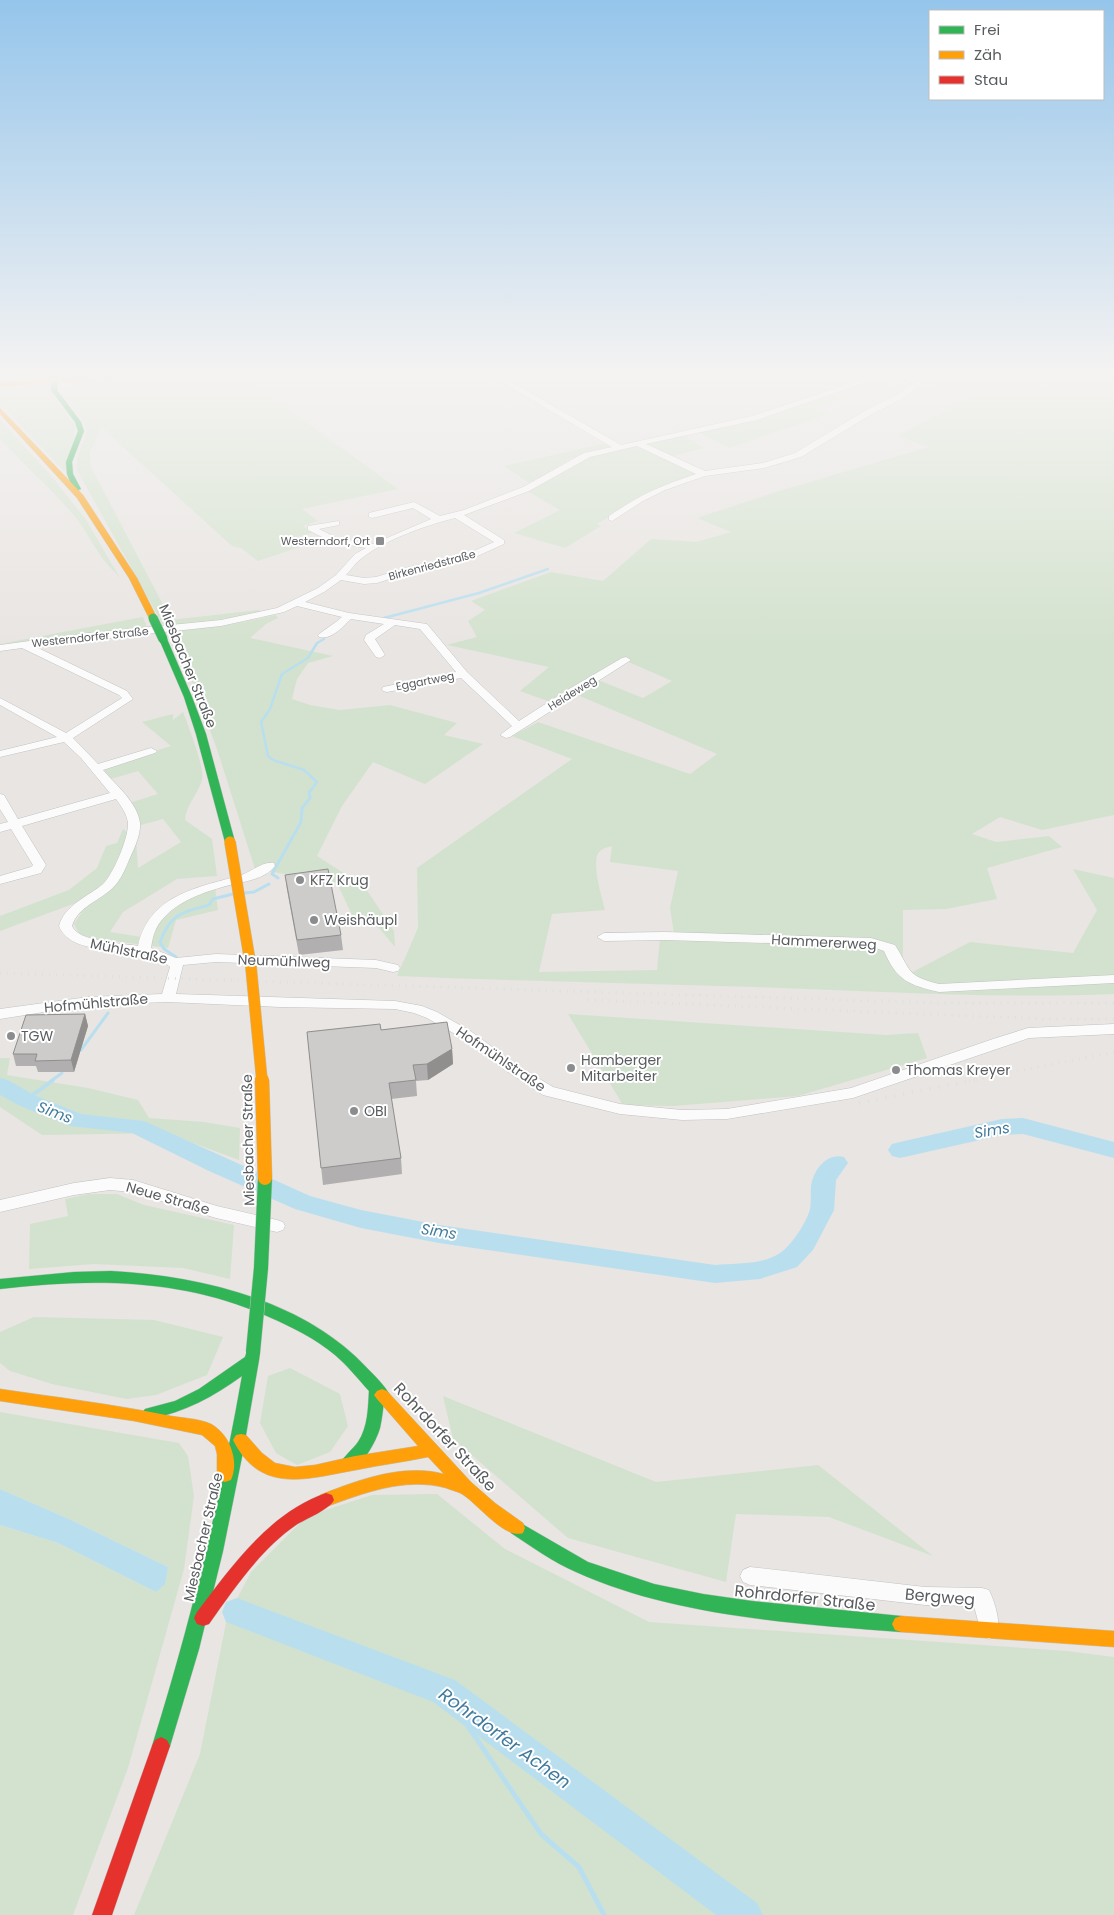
<svg xmlns="http://www.w3.org/2000/svg" width="1114" height="1915" font-family="Poppins,sans-serif">
  <style>
    .green { fill: #d3e2ce; fill-rule: evenodd }
    .water { fill: #b9dfef }
    .lines { fill: none; stroke-linecap: round; stroke-linejoin: round }
    .stream-far3 { stroke: #b9dfef; stroke-width: 2.5 }
    .stream-far2 { stroke: #b9dfef; stroke-width: 3 }
    .stream-far1 { stroke: #b9dfef; stroke-width: 4 }
    .stream { stroke: #b9dfef; stroke-width: 5 }
    .river { fill: #b9dfef; fill-rule: evenodd }
    .street-casing { stroke: #c2c2c2; stroke-width: 1 }
    .fast-casing { stroke: #c2c2c2; stroke-width: 1 }
    .slow-casing { stroke: #c2c2c2; stroke-width: 1 }
    .jam-casing { stroke: #c2c2c2; stroke-width: 1 }
    .street { fill: #fcfbfb; fill-rule: evenodd }
    .fast { fill: #30b455; fill-rule: evenodd }
    .slow { fill: #ff9f0a; fill-rule: evenodd }
    .jam { fill: #e5322d; fill-rule: evenodd }
    .rail-far1 { stroke: #e0e0df; stroke-width: 3; stroke-dasharray: 1 6; stroke-linecap: butt }
    .rail { stroke: #e0e0df; stroke-width: 4; stroke-dasharray: 1 8; stroke-linecap: butt }
    .fast-bridge-far1-casing { stroke: #c2c2c2; stroke-width: 10; stroke-linecap: butt }
    .fast-bridge-casing { stroke: #c2c2c2; stroke-width: 15; stroke-linecap: butt }
    .slow-bridge-far1-casing { stroke: #c2c2c2; stroke-width: 12; stroke-linecap: butt }
    .slow-bridge-casing { stroke: #c2c2c2; stroke-width: 15; stroke-linecap: butt }
    .fast-bridge-far1 { stroke: #30b455; stroke-width: 9 }
    .fast-bridge { stroke: #30b455; stroke-width: 14 }
    .slow-bridge-far1 { stroke: #ff9f0a; stroke-width: 11 }
    .slow-bridge { stroke: #ff9f0a; stroke-width: 14 }
    .wall { fill: #b1afaf }
    .shaded-wall { fill: #908f8e }
    .building { fill: #cecccb; stroke: #908f8e }
    .poi-dot { fill: #8b8c8d; stroke: #fff; stroke-width: 2 }
    .labels { text-anchor: middle; dominant-baseline: central; stroke-width: 4; stroke-linejoin: round; paint-order: stroke }
    .far-poi-label { font-size: 11px; fill: #595c5f; stroke: #fff; text-anchor: end }
    .far-street-label { font-size: 11px; fill: #595c5f; stroke: #fff }
    .street-label { font-size: 14px; fill: #595c5f; stroke: #fff }
    .poi-label { font-size: 14px; fill: #595c5f; stroke: #fff; text-anchor: start }
    .water-label { font-size: 15px; font-style: italic; fill: #427a9c; stroke: #fff }
    .near-street-label { font-size: 16px; fill: #595c5f; stroke: #fff }
    .near-water-label { font-size: 18px; font-style: italic; fill: #427a9c; stroke: #fff }
  </style>
  <rect width="100%" height="100%" fill="#e8e5e2"/>
  <path class="green" d="M142 377H244L398 489 302 509 318 521 303 526 313 533 293 538 303 546 258 561 241 548 232 546 102 428 90 451V465L171 620 258 610 262 612 213 621 192 628 228 625 276 615 278 618 266 624 250 638 333 656 308 663 297 679 292 699 310 705 340 710 390 705 457 723 444 735 483 744 425 784 373 762 342 806 317 856 364 886 394 931 395 947 379 928 353 917 337 883 311 875H291L255 869 218 752 171 625H163L77 470C76 454 83 446 87 430L74 406 64 395 75 393 73 386 83 382Z
    M883 377 904 378 814 409 828 414 729 448 698 432 769 416Z
    M909 377H1007L1064 395 1068 393 1027 381 1042 379 1039 377H1114V815L1042 830 1000 817 972 834 996 842 1049 836 1062 847 987 868 997 899 946 909 903 910V977L970 942 1073 953 1097 910 1073 869 1114 878V994C995 999 875 991 755 987 636 983 516 981 397 976L418 928 417 868 572 759 512 736 538 722 690 774 717 754 575 694 598 680 643 698 672 681 624 660 553 703 520 691 549 667 447 645 477 637 468 621 485 610 471 601 551 572 603 581 651 539 696 542 731 532 697 518 779 491 929 447 897 436 970 397ZM612 846 610 862 678 871 670 908 674 933 660 938 657 970 539 972 552 914 605 910C602 897 590 860 600 851 603 848 609 847 612 846Z
    M51 384 54 396 76 427 65 472 0 404V388Z
    M0 420 54 479 86 520 120 578C114 571 107 565 102 558 93 545 86 531 77 519 53 490 25 466 0 439Z
    M683 435 704 448 670 457 645 444Z
    M607 443 612 446 572 458 535 481 528 482 504 466Z
    M637 445 699 475 657 488 597 524 601 526 565 548 514 533 560 510 527 491C544 483 558 472 574 463 593 452 616 449 637 445Z
    M143 617 147 628 0 644Z
    M183 712C188 725 205 768 202 780 198 794 186 805 185 820L212 839 217 876 177 879 123 912 110 932 142 937 186 899 215 888 218 910 176 920 168 948 81 937 74 924 92 897 0 931V916L69 890 97 868 106 846 117 843 123 829 136 839 138 868 181 842 163 819 141 825 135 810 129 803 158 794 138 771 111 779 102 768 171 746 142 722 173 714V720Z
    M568 1014 886 1035 918 1033 927 1058 798 1096 673 1106 623 1105Z
    M0 1058H10L7 1075 88 1088 138 1100 149 1118 204 1122 240 1128 239 1160 166 1133 42 1135 0 1107Z
    M89 1194H117L144 1205 234 1225 230 1279 183 1268 94 1264 29 1269 30 1224 68 1216 65 1199Z
    M34 1317 154 1320 223 1337 207 1375 156 1395 127 1399 52 1384 10 1371 0 1363V1332Z
    M290 1368 340 1394 348 1426 330 1452 297 1465 276 1453 260 1423 268 1376Z
    M443 1396 656 1482 818 1465 933 1556 829 1517 736 1514 726 1582 568 1538 453 1439Z
    M0 1412 179 1443 188 1456 194 1496 184 1569 128 1768 73 1915H0V1525L58 1543 156 1592 168 1567 69 1519 0 1489Z
    M437 1494 505 1549 649 1622 1067 1651 1114 1657V1915H134L200 1754 227 1618 251 1572 307 1516 372 1495Z"/>
  <path class="water" d="M0 1489 69 1519 168 1567 165 1584 156 1592 58 1543 0 1525Z"/>
  <g class="lines">
    <path class="stream-far3" d="M384 618 479 593 548 569
      M311 790 317 782 304 770 273 760 268 756 261 722 270 709 282 674 308 658 317 643 324 639"/>
    <path class="stream-far2" d="M278 878 272 874 301 822 302 808 310 798 309 792 312 789
      M244 893 254 892 269 884
      M176 957 164 949 160 942C170 914 182 912 209 905L213 899 233 894
      M81 1050 108 1013
      M51 1081 62 1073"/>
    <path class="stream-far1" d="M26 1100 53 1080"/>
    <path class="stream" d="M444 1691 541 1834 579 1867 604 1915"/>
    <path class="river" d="M0 1078 8 1080 34 1095 81 1114 144 1121 310 1196 361 1210 439 1225 715 1265C735 1263 762 1265 780 1253 791 1246 807 1222 810 1209 812 1199 809 1187 813 1178 818 1164 830 1153 844 1157L848 1163 836 1180 834 1210 813 1250 797 1267 760 1279 715 1283 439 1243 361 1228 295 1209 209 1171 132 1133 70 1126 18 1105 0 1095Z
      M1023 1118 1114 1142V1158L1023 1134 1002 1135 900 1158 892 1156 888 1150 892 1144 900 1142 1002 1119Z
      M237 1598 455 1680 757 1903 763 1915H716L433 1702 226 1622 222 1612 226 1602Z"/>
    <defs>
      <path id="street" d="M493 377H503L621 445 752 416 869 377H881L757 420 646 444 705 471 763 463 795 453 866 410 898 394 913 383 901 377H912L922 383 904 398 872 414 801 457 764 468 705 476 665 490 643 501 612 521 609 520V516C640 495 660 486 696 474L637 446 590 457 529 491 464 515 504 540V544L473 558 414 571 377 583 364 584 341 580 324 592 305 602 349 613 427 624 467 672 519 721 564 692 622 658 626 657 631 660 510 737 506 738 500 735 512 726 461 678 387 692 383 691 382 689 383 687 456 672 420 629 395 625 375 639 385 655 380 658 376 657 364 640 366 635 384 624 351 619C342 627 332 640 319 637L318 635C325 629 334 624 342 617L297 606 284 612 221 626 34 646 127 691 133 699 73 738 98 764 151 748 157 751 155 753 103 770C115 784 138 803 140 823 141 835 134 849 129 860 124 872 119 884 108 892 95 902 77 909 72 926 78 942 122 943 138 946 149 894 200 887 242 875 252 871 263 861 274 863L275 866C266 878 248 881 234 884 206 891 170 902 156 929 153 935 152 942 151 948L176 958 216 954 376 960 398 965 400 968 398 971 393 972 376 968 216 962 183 965 176 994 395 1001 422 1006 437 1012 472 1032 515 1064 553 1087 620 1104 682 1110 727 1109 851 1088 993 1039 1028 1028 1114 1024V1034L1029 1038 853 1098 727 1119 682 1120 620 1114 543 1095 505 1070 462 1038 427 1018 414 1013 395 1009 280 1007 168 1002 88 1005 0 1019V1009L88 997 162 994 170 967C145 942 72 961 59 926 65 904 88 897 103 884 113 875 129 837 128 823 127 814 121 806 116 799L22 826 46 865 41 873 0 884V876L31 867 33 865 11 829 0 832V824L8 822 0 809V794L4 795 18 819 110 793 81 758 64 742 0 757V751L57 737 0 705V698L66 733 122 698 119 695 22 648 0 651V645L89 633 221 620 277 608 318 588 336 575 355 554 366 548 332 542 308 530V526L339 521V525L319 529 337 538 373 544 431 519 413 508 372 518 369 517V513L414 502 440 516 464 510 523 487 584 453 612 447ZM455 518 494 542 467 554 409 567 376 577 364 578 346 575C351 570 356 562 362 558 384 540 427 525 455 518Z
        M665 932 871 938 895 945C911 970 906 976 939 984L1114 975V983L939 992C909 985 897 981 884 951L870 946 665 940 604 941 597 937 604 933Z
        M110 1178 133 1180 217 1206 277 1220 283 1222 285 1226 283 1230 277 1232 216 1218 132 1192 110 1190 74 1195 0 1212V1200L74 1183Z
        M750 1567 925 1587 982 1588 989 1590C995 1603 1002 1624 996 1636L989 1639 982 1636 974 1606 925 1605 750 1585 743 1582 740 1576 743 1570Z"/>
      <path id="fast" d="M52 377H58L57 390 81 422 84 431 72 462 73 474 81 489 77 491 73 489 67 474 66 462 78 431 75 422 51 390Z
        M163 636 167 639 192 697 206 734 235 842 234 844H226L225 842 196 734 184 697 159 639Z
        M111 1271C200 1276 305 1300 368 1369 376 1377 384 1385 390 1395L387 1399 384 1401C383 1410 382 1419 380 1428 376 1442 359 1475 342 1469L340 1464C344 1456 352 1450 358 1442 368 1427 368 1408 369 1391 358 1379 348 1366 335 1355 316 1339 292 1327 269 1317 183 1278 92 1278 0 1289V1279L74 1272Z
        M253 1346 258 1348 260 1352 259 1360 243 1452 223 1551 199 1649 170 1746 167 1752 161 1755 155 1752 152 1746C190 1625 220 1502 242 1376 213 1397 185 1412 150 1419L145 1417 142 1413 145 1409 175 1401 199 1389 245 1357 248 1348Z
        M517 1521 588 1562 654 1584 703 1594 752 1601 901 1616 907 1618 910 1624 907 1630 901 1632C796 1624 673 1616 576 1572 553 1562 532 1547 511 1533L509 1528 511 1523Z"/>
      <path id="slow" d="M82 377H114L0 387V383Z
        M0 408 83 495 137 578 157 618 156 620 149 618 129 578 77 498 0 414Z
        M0 1389C55 1397 111 1404 166 1415 179 1418 198 1418 211 1424 229 1434 240 1460 231 1480L225 1482 219 1480 217 1475V1454L215 1446 202 1435 134 1421 0 1401Z
        M382 1389 387 1391 471 1482 495 1503 523 1523 525 1528 523 1533C504 1540 476 1501 460 1493 456 1491 450 1490 446 1488 405 1477 364 1493 326 1507L320 1505 318 1500 320 1495C358 1480 403 1463 444 1474L428 1457C404 1462 380 1465 356 1470 309 1478 261 1496 233 1440L236 1435 241 1434 246 1435 262 1453 275 1463 295 1467 315 1465 355 1456 418 1446 377 1399 374 1395 377 1391Z
        M901 1616 1114 1631V1647L901 1632 895 1630 892 1624 895 1618Z"/>
      <path id="jam" d="M326 1493 332 1495 334 1500C330 1509 306 1519 296 1525 260 1550 234 1589 209 1624L203 1626 197 1624 194 1618 197 1612C232 1566 269 1513 326 1493Z
        M161 1737 167 1740 170 1746 112 1915H92L152 1746 155 1740Z"/>
    </defs>
    <use href="#street" class="street-casing"/>
    <use href="#fast" class="fast-casing"/>
    <use href="#slow" class="slow-casing"/>
    <use href="#jam" class="jam-casing"/>
    <use href="#street" class="street"/>
    <use href="#fast" class="fast"/>
    <use href="#slow" class="slow"/>
    <use href="#jam" class="jam"/>
    <path class="rail-far1" d="M0 973 941 1003H1114
      M588 1000 1045 1019H1114
      M969 1081 1114 1052"/>
    <path class="rail" d="M859 1103 975 1080"/>
    <defs>
      <path id="fast-bridge-far1" d="M153 618 163 639"/>
      <path id="fast-bridge" d="M253 1352 261 1268 265 1178"/>
      <path id="slow-bridge-far1" d="M230 842 251 967 262 1081"/>
      <path id="slow-bridge" d="M262 1080 265 1178"/>
    </defs>
    <use href="#fast-bridge-far1" class="fast-bridge-far1-casing"/>
    <use href="#fast-bridge" class="fast-bridge-casing"/>
    <use href="#slow-bridge-far1" class="slow-bridge-far1-casing"/>
    <use href="#slow-bridge" class="slow-bridge-casing"/>
    <use href="#fast-bridge-far1" class="fast-bridge-far1"/>
    <use href="#fast-bridge" class="fast-bridge"/>
    <use href="#slow-bridge-far1" class="slow-bridge-far1"/>
    <use href="#slow-bridge" class="slow-bridge"/>
  </g>
  <path class="wall" d="M285 875 341 935 343 950 299 955 287 890Z
    M85 1014 88 1026 74 1072H38L36 1066H16L13 1054Z
    M381 1030 452 1049 453 1064 428 1080 416 1081 417 1096 391 1099 401 1158 402 1174 323 1185 307 1032Z"/>
  <path class="shaded-wall" d="M85 1014 88 1026 74 1072 71 1060Z
    M452 1049 453 1064 428 1080 427 1064Z"/>
  <path class="building" d="M328 869 341 935 297 940 285 875Z
    M85 1014 71 1060 35 1061 37 1054H13L26 1015Z
    M447 1022 452 1049 427 1064 413 1065 416 1080 389 1083 401 1158 321 1168 307 1032 380 1024 381 1030Z"/>
  <linearGradient id="sky" x2="0" y2="1"><stop stop-color="#95c5eb"/><stop offset="0.58" stop-color="#f5f3f2"/><stop offset="1" stop-color="#f5f3f2" stop-opacity="0"/></linearGradient>
  <rect width="1114" height="645" fill="url(#sky)"/>
  <g class="poi-dot">
    <rect x="375" y="536" width="10" height="10" rx="2.5"/>
    <circle cx="300" cy="880" r="5"/>
    <circle cx="314" cy="920" r="5"/>
    <circle cx="11" cy="1036" r="5"/>
    <circle cx="571" cy="1068" r="5"/>
    <circle cx="896" cy="1070" r="5"/>
    <circle cx="354" cy="1111" r="5"/>
  </g>
  <g class="labels">
    <g class="far-poi-label">
      <text x="370" y="541">Westerndorf, Ort</text>
    </g>
    <g class="far-street-label">
      <text transform="translate(432 565) rotate(-15)">Birkenriedstraße</text>
      <text transform="translate(90 637) rotate(-6)">Westerndorfer Straße</text>
      <text transform="translate(425 681) rotate(-11)">Eggartweg</text>
      <text transform="translate(572 693) rotate(-32)">Heideweg</text>
    </g>
    <g class="street-label">
      <text transform="translate(188 666) rotate(68)">Miesbacher Straße</text>
      <text transform="translate(824 942) rotate(3)">Hammererweg</text>
      <text transform="translate(129 951) rotate(12)">Mühlstraße</text>
      <text transform="translate(284 961) rotate(2)">Neumühlweg</text>
      <text transform="translate(96 1003) rotate(-5)">Hofmühlstraße</text>
      <text transform="translate(501 1059) rotate(34)">Hofmühlstraße</text>
      <text transform="translate(248 1140) rotate(-91)">Miesbacher Straße</text>
      <text transform="translate(168 1198) rotate(16)">Neue Straße</text>
      <text transform="translate(203 1537) rotate(-77)">Miesbacher Straße</text>
    </g>
    <g class="poi-label">
      <text x="310" y="880">KFZ Krug</text>
      <text x="324" y="920">Weishäupl</text>
      <text x="21" y="1036">TGW</text>
      <text x="581" y="1060">Hamberger<tspan x="581" dy="16">Mitarbeiter</tspan></text>
      <text x="906" y="1070">Thomas Kreyer</text>
      <text x="364" y="1111">OBI</text>
    </g>
    <g class="water-label">
      <text transform="translate(55 1112) rotate(21)">Sims</text>
      <text transform="translate(992 1130) rotate(-9)">Sims</text>
      <text transform="translate(439 1231) rotate(9)">Sims</text>
    </g>
    <g class="near-street-label">
      <text transform="translate(445 1437) rotate(47)">Rohrdorfer Straße</text>
      <text transform="translate(940 1597) rotate(5)">Bergweg</text>
      <text transform="translate(805 1598) rotate(6)">Rohrdorfer Straße</text>
    </g>
    <g class="near-water-label">
      <text transform="translate(505 1738) rotate(36)">Rohrdorfer Achen</text>
    </g>
  </g>
  <rect x="929" y="10" width="175" height="90" fill="#ffffff" stroke="#bdbebf"/>
  <rect x="939" y="26" width="25" height="8" fill="#30b455" stroke="#bdbebf"/>
  <text x="974" y="35" font-size="15" fill="#595c5f">Frei</text>
  <rect x="939" y="51" width="25" height="8" fill="#ff9f0a" stroke="#bdbebf"/>
  <text x="974" y="60" font-size="15" fill="#595c5f">Zäh</text>
  <rect x="939" y="76" width="25" height="8" fill="#e5322d" stroke="#bdbebf"/>
  <text x="974" y="85" font-size="15" fill="#595c5f">Stau</text>
</svg>
